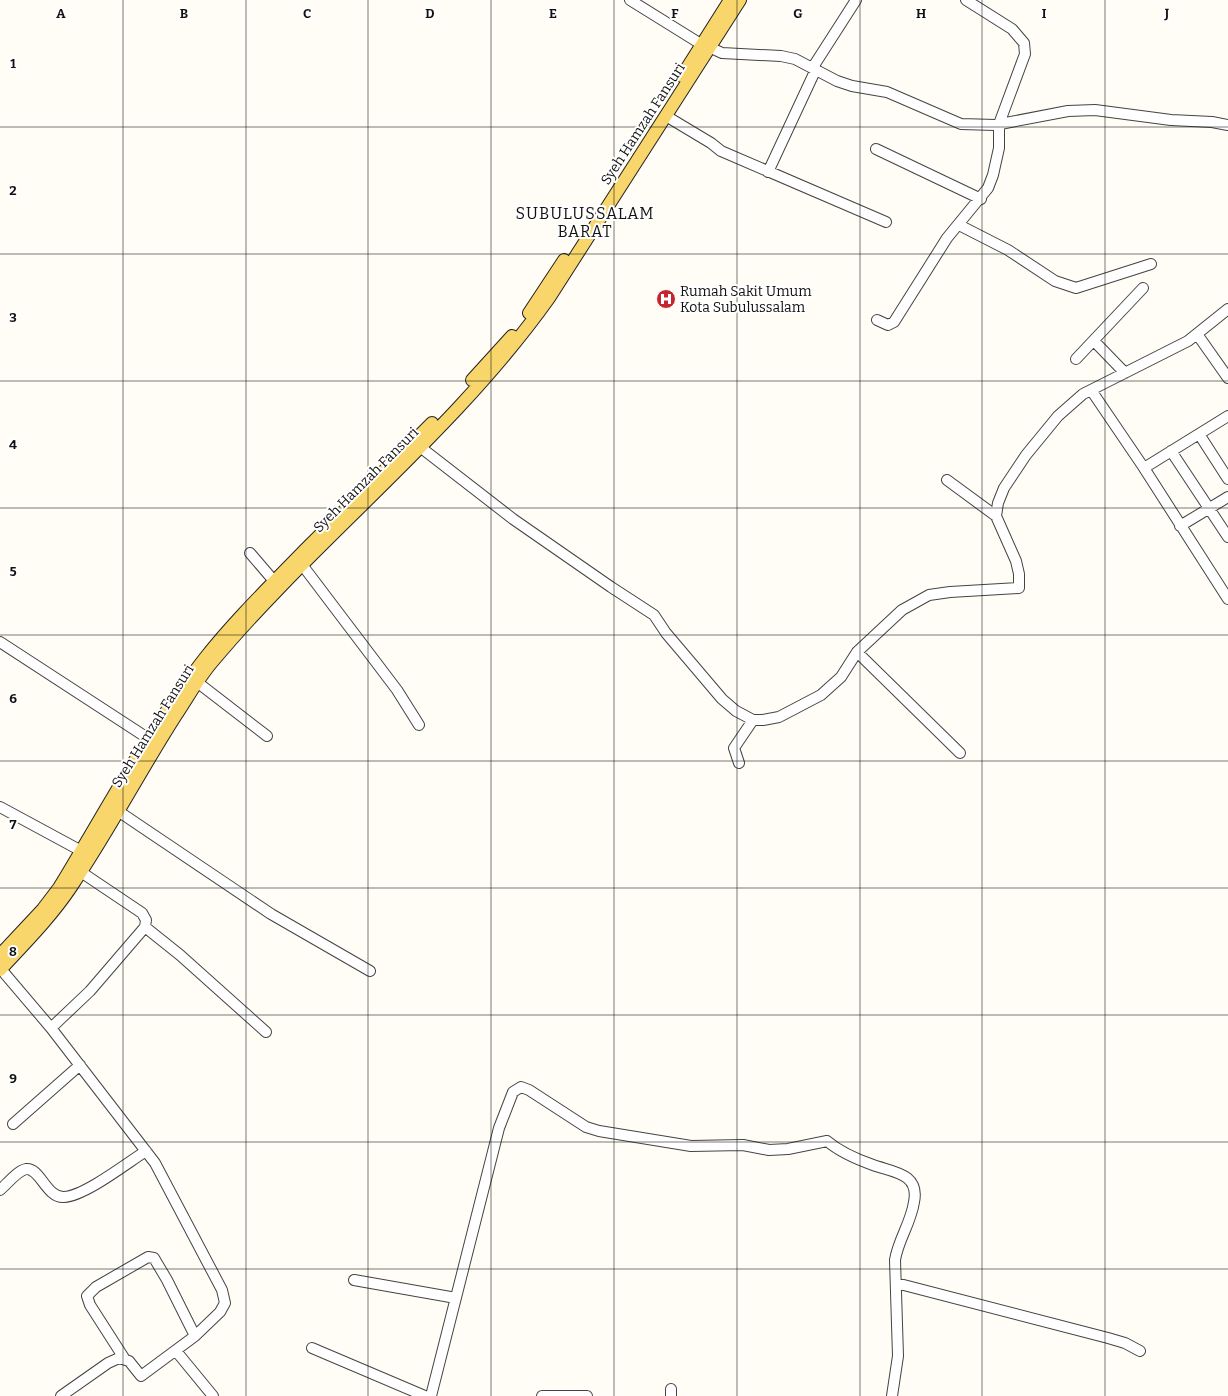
<svg xmlns="http://www.w3.org/2000/svg" width="1228" height="1396" font-family="Bitter,serif">
  <style>
    .lines { fill: none; stroke-linecap: round; stroke-linejoin: round }
    .minor-casing { stroke: #444; stroke-width: 12 }
    .major-casing { stroke: #222; stroke-width: 14 }
    .minor { stroke: #fff; stroke-width: 10 }
    .major { stroke: #f9d66b; stroke-width: 12 }
    .grid { fill: none; stroke: #111; stroke-width: 1; stroke-opacity: 0.55 }
    .labels { text-anchor: middle; dominant-baseline: central; stroke-width: 4; stroke-linejoin: round; paint-order: stroke }
    .street-label { font-size: 14px; fill: #111; stroke: #fff }
    .poi-label { font-size: 14px; fill: #111; stroke: #fff; text-anchor: start }
    .quarter-label { font-size: 16px; letter-spacing: 1px; fill: #111; stroke: #fff }
    .grid-label { font-size: 13px; text-anchor: middle; font-weight: bold; fill: #111; stroke: #fff; stroke-width: 4; stroke-linejoin: round; paint-order: stroke }
  </style>
  <rect width="100%" height="100%" fill="#fffdf5"/>
  <g class="lines">
    <defs>
      <path id="minor" d="M630 0 696 41 722 53 781 56 795 59 837 81 852 86 887 92 961 124 995 125 1068 111 1095 110 1171 120 1212 122 1228 125
        M813 67 856 0
        M666 116 711 143 721 151 886 222
        M876 149 981 199
        M768 172 816 69
        M959 225 1008 250 1055 281 1076 288 1151 264
        M877 320 888 325 894 322 947 238 988 188 993 175 999 148V124L1025 54 1024 43 1012 29 966 0
        M1197 334 1228 378
        M1094 341 1125 373
        M1076 359 1143 288
        M1091 390 1144 468 1228 599
        M1199 434 1228 479
        M415 443 513 519 611 587 654 615 666 633 722 699 736 711 753 720H763L779 717 821 695 841 677 857 652 902 610 929 595 950 592 1019 588V574L1016 561 996 516 998 503 1004 488 1026 455 1058 416 1083 394 1188 341 1228 309
        M1171 451 1228 537
        M1144 468 1228 416
        M947 480 996 516
        M1180 526 1228 497
        M250 553 274 581
        M303 566 397 690 419 725
        M0 642 149 739
        M857 652 960 753
        M197 682 267 736
        M739 763 734 748 753 720
        M0 807 87 854
        M118 811 271 914 370 971
        M145 927 180 955 266 1032
        M0 968 51 1028 155 1163 222 1290 225 1303 220 1312 195 1336 141 1376 129 1361 119 1358 108 1363 61 1396
        M51 1028 90 991 145 927 146 920 142 913 81 872
        M13 1124 80 1065
        M0 1190C7 1184 17 1171 26 1169 40 1167 46 1198 64 1197 85 1196 127 1163 146 1151
        M354 1280 456 1298
        M896 1283 1108 1338 1125 1343 1140 1351
        M312 1348 425 1396
        M176 1351 213 1396
        M124 1358 90 1305 87 1296 96 1287 148 1257 154 1258 167 1280 195 1336
        M671 1389V1396
        M431 1396 499 1128 513 1092 521 1087 529 1090 586 1127 599 1131 691 1146 743 1145 769 1150 788 1149 827 1141C840 1152 856 1159 873 1165 892 1172 920 1173 914 1202 911 1223 898 1240 895 1260L898 1356 892 1396
        M542 1396H587"/>
      <path id="major" d="M682 76 730 0
        M529 313 564 260
        M472 380 512 336
        M0 955 43 909 59 888C106 811 149 729 205 658 235 620 270 586 304 551 346 509 389 466 432 423
        M0 970C25 943 51 917 71 887 109 831 140 771 176 715 188 697 199 677 213 661 319 535 453 433 549 298L740 0"/>
    </defs>
    <use href="#minor" class="minor-casing"/>
    <use href="#major" class="major-casing"/>
    <use href="#minor" class="minor"/>
    <use href="#major" class="major"/>
  </g>
  <path class="grid" d="M123 0V1396M246 0V1396M368 0V1396M491 0V1396M614 0V1396M737 0V1396M860 0V1396M982 0V1396M1105 0V1396M0 127H1228M0 254H1228M0 381H1228M0 508H1228M0 635H1228M0 761H1228M0 888H1228M0 1015H1228M0 1142H1228M0 1269H1228"/>
  <defs>
    <symbol id="hospital-disc" viewBox="-11 -11 22 22"><circle r="9.5" fill="#c4262e" stroke="#fff"/><path d="M-5-5h3v3.5h4V-5h3V5h-3V1.5h-4V5h-3Z" fill="#fff"/></symbol>
  </defs>
  <g fill-rule="evenodd">
    <use href="#hospital-disc" x="655" y="288" width="22" height="22"/>
  </g>
  <g class="labels">
    <g class="street-label">
      <text transform="translate(643 124) rotate(-57)">Syeh Hamzah Fansuri</text>
      <text transform="translate(366 480) rotate(-45)">Syeh Hamzah Fansuri</text>
      <text transform="translate(153 726) rotate(-58)">Syeh Hamzah Fansuri</text>
    </g>
    <g class="poi-label">
      <text x="680" y="291">Rumah Sakit Umum<tspan x="680" dy="16">Kota Subulussalam</tspan></text>
    </g>
    <g class="quarter-label">
      <text x="585" y="213">SUBULUSSALAM<tspan x="585" dy="18">BARAT</tspan></text>
    </g>
  </g>
  <g class="grid-label">
    <text x="61" y="18">A</text>
    <text x="184" y="18">B</text>
    <text x="307" y="18">C</text>
    <text x="430" y="18">D</text>
    <text x="553" y="18">E</text>
    <text x="675" y="18">F</text>
    <text x="798" y="18">G</text>
    <text x="921" y="18">H</text>
    <text x="1044" y="18">I</text>
    <text x="1167" y="18">J</text>
    <text x="13" y="68">1</text>
    <text x="13" y="195">2</text>
    <text x="13" y="322">3</text>
    <text x="13" y="449">4</text>
    <text x="13" y="576">5</text>
    <text x="13" y="703">6</text>
    <text x="13" y="829">7</text>
    <text x="13" y="956">8</text>
    <text x="13" y="1083">9</text>
  </g>
</svg>
